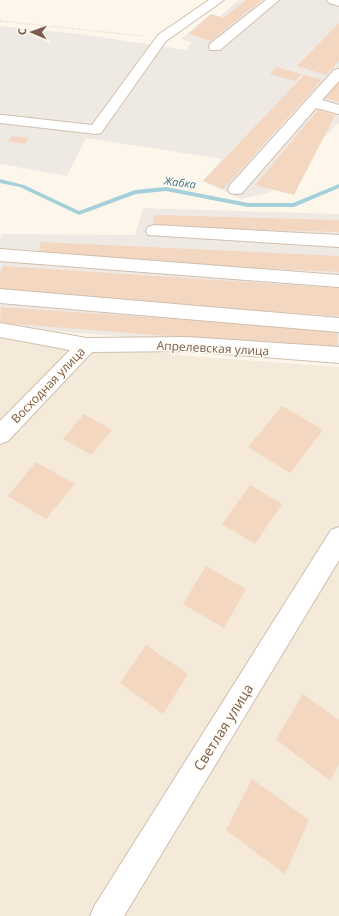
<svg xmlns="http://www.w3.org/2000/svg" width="339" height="916" font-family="'Open Sans',sans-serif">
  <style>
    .residential { fill: #f5e9d9 }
    .industrial { fill: #efe9e3 }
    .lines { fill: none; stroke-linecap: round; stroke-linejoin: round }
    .stream { fill: #a3d0da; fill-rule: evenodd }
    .building { fill: #f3d7c1 }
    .minor-casing { stroke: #d1bfaf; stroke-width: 2 }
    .path { stroke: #d9baa3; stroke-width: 1.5; stroke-dasharray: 0.5 2; stroke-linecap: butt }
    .minor { fill: #fff; fill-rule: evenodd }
    .labels { text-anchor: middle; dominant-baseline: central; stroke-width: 3; stroke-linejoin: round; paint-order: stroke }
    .far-water-label { font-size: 11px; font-style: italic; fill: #417986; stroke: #fffaf2 }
    .street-label { font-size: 12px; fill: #7a5d4c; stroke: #fffaf2 }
    .near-street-label { font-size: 14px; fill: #7a5d4c; stroke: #fffaf2 }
  </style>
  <rect width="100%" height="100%" fill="#fdf6eb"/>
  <path class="residential" d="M0 331 187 356 339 367V916H0Z"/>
  <path class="industrial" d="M239 0H332L339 2V124H337L269 193 241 199 203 181 222 159 86 138 67 176 0 164V26L80 34 186 50 192 42 181 39 209 15 219 17Z
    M143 208 339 214V353L0 327V240L2 234 135 235Z"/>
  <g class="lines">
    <path class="stream" d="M0 179 24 185 79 211 135 190 166 187 248 203H293L339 184V188L294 207H248L166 191 136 194 79 215 20 187 0 183Z"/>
  </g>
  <path class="building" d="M246 0H262L211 41 189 34 211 14 223 18Z
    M339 23V61L326 75 297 66Z
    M276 67 301 74 295 81 270 74Z
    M304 75 322 80 223 189 203 181Z
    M339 81V102L325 98Z
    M318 110 335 115 294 195 255 185Z
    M12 136 28 138 25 144 8 141Z
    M154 215 339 220V232L153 227Z
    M41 242 339 256V272L37 257Z
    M3 266 339 288V316L0 293V274Z
    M1 307 337 330 338 349 0 323Z
    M282 406 323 430 290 473 248 447Z
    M84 414 112 430 91 455 63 439Z
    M36 462 75 484 46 519 8 496Z
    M250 485 282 504 255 544 222 524Z
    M206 566 246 589 224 628 183 604Z
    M146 645 188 674 163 714 120 683Z
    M303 694 339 720V764L330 781 276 739Z
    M252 779 309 820 285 874 226 830Z"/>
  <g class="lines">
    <defs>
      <path id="minor" d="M209 0H224L166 41 101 133 96 134 0 123V115H3L92 125 158 35Z
        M266 0H279L220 50H210L209 47 210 44Z
        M327 0H339V6L329 3Z
        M339 69V81L322 100 339 105V114L316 108 242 193 236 194 230 193 228 189 230 185 334 70Z
        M154 225 339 235V247L148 235 146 231 148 227Z
        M0 249 339 275V287L0 261Z
        M0 289 339 318V332L0 303Z
        M0 323 87 338 187 337 339 347V363L187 351 92 352 8 441 0 444V421L70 350 0 337Z
        M339 527V560L124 916H90L95 905 331 530Z"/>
    </defs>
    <use href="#minor" class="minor-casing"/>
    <path class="path" d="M0 21 144 36"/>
    <use href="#minor" class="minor"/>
  </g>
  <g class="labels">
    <g class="far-water-label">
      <text transform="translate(180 182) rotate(8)">Жабка</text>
    </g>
    <g class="street-label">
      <text transform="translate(213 348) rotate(3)">Апрелевская улица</text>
      <text transform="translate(48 385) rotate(-46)">Восходная улица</text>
    </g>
    <g class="near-street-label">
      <text transform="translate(223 727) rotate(-58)">Светлая улица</text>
    </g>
  </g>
  <g transform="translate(32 32) rotate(272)" stroke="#fffaf2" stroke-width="3" paint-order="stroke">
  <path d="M0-3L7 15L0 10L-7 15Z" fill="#7a5d4c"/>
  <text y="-6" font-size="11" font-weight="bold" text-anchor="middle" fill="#7a5d4c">С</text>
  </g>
</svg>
